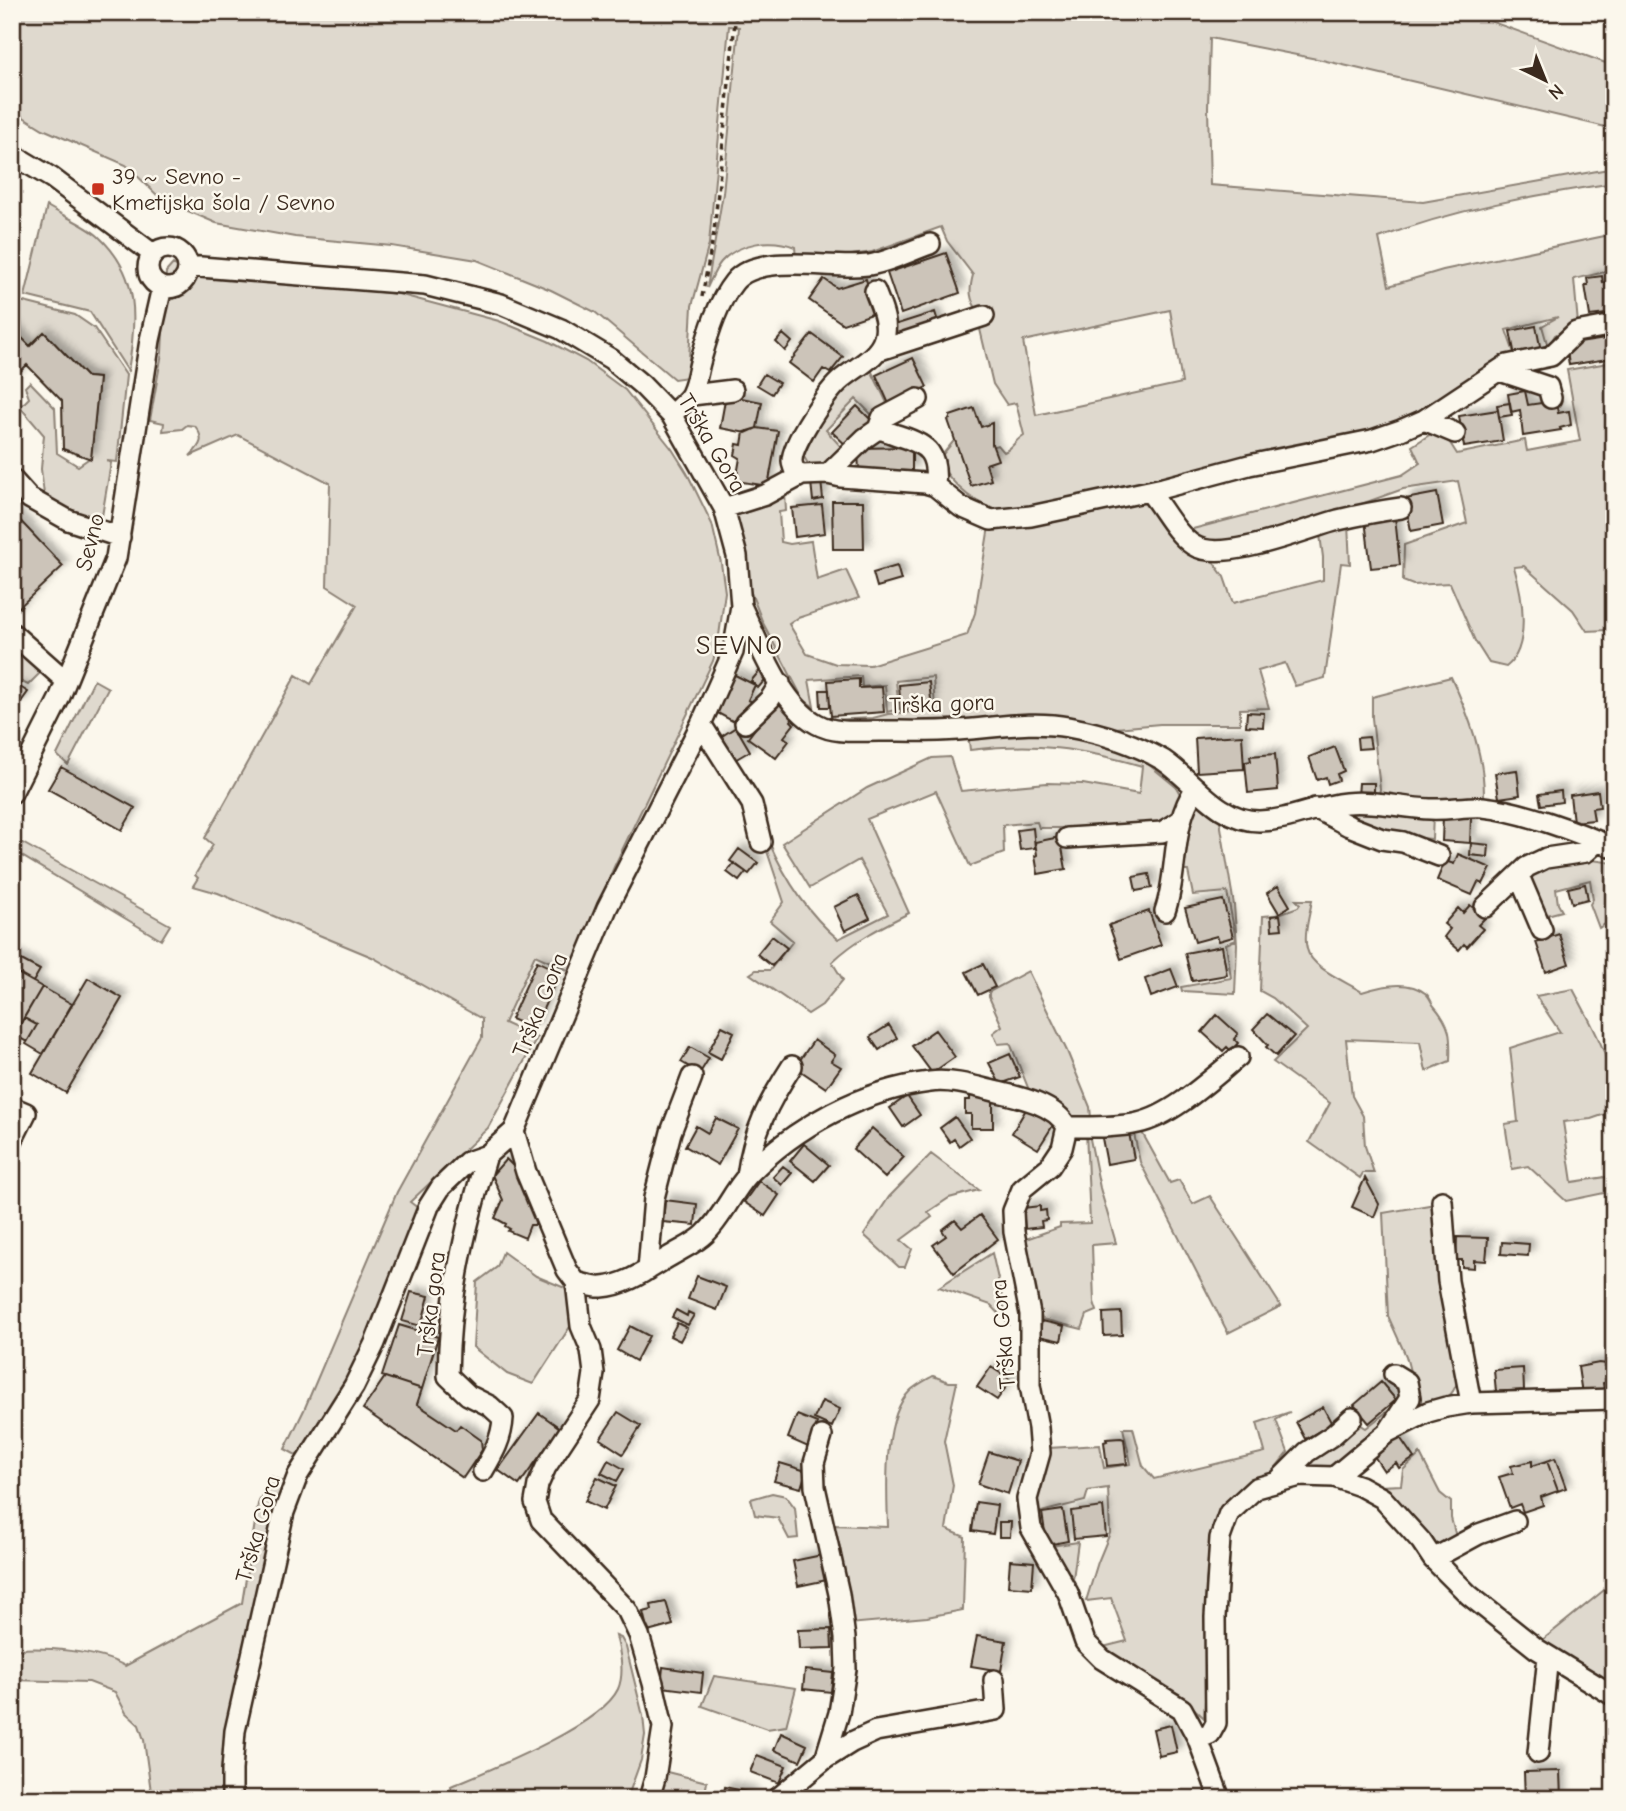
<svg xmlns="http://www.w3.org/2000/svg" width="1626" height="1811" font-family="'Comic Neue',sans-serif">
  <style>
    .green { fill: #dfd9ce; stroke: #8d8276; stroke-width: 2; fill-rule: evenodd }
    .building { fill: #ccc4b9; stroke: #3b2a1e; stroke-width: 2; filter: url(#shadow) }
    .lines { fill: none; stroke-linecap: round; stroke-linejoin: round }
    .minor-casing { stroke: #3b2a1e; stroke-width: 24 }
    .path { stroke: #3b2a1e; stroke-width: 3.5; stroke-dasharray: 5 5; stroke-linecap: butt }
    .minor { stroke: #fbf7ec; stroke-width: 19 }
    .poi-dot { fill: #c8321e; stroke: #fbf7ec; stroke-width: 2.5 }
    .labels { text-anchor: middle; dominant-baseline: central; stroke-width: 5; stroke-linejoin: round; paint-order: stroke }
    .poi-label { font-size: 23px; fill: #3b2a1e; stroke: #fbf7ec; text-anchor: start }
    .street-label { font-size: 23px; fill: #3b2a1e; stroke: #fbf7ec }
    .quarter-label { font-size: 26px; letter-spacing: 2px; fill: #3b2a1e; stroke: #fbf7ec }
  </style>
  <defs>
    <filter id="shadow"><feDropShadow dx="5.5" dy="-5.5" stdDeviation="3.5" flood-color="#0004"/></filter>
  </defs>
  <rect width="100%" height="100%" fill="#fbf7ec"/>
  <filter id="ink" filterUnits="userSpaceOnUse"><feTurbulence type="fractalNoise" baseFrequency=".0143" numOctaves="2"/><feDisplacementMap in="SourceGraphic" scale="14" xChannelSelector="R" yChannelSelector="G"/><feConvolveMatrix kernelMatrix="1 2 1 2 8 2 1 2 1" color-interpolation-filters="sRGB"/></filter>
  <g filter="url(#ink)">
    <path class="green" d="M12 12H1465L1614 66V129L1322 60 1210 38 1208 108 1210 185 1423 202 1614 168V183C1534 195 1455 209 1379 238L1389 286 1443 270 1614 234V270L1574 279 1578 324 1555 335 1548 347 1542 326 1558 317 1506 330 1515 356 1425 413 1385 430 1008 514C977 506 954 489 938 460L957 437 980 449 998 445 1004 452C1013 448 1015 440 1024 435L1016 403 1007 405 993 384 979 325 992 315 993 308 979 312C969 300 969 290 973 275L947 241 941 227 872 252 826 259H796L795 247C771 238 739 242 721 262 715 269 711 280 707 288L723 193 739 27 729 26 709 244 692 306 688 377 674 379 595 312 551 290 477 260 392 246 295 237 216 223 162 200 126 165 43 129 12 110ZM1170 310 1182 383 1036 415 1023 341Z
      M47 206C63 216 84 224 98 236 140 275 137 319 128 371L90 312 25 296Z
      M173 264 194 277 269 280 398 294 499 321 548 341 586 361 625 390 672 449 687 473 712 524 721 563 725 592 718 643 713 661 614 867 570 971 535 955 504 1023 537 1038 488 1128 410 1202 422 1211 360 1368 303 1455H296L285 1449 304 1410 397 1192 482 1038V1019L372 957 218 893 193 886 198 878 195 875 213 845 205 838 296 675 311 684 357 605 327 586 330 483 238 435 190 456C201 445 205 439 195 426L187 425 182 429 163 431 164 423 150 420 162 353 166 272Z
      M16 300 75 315 94 328 126 375 117 462 107 461 111 463 101 522 45 503 41 469 44 435 20 407 29 398 25 387 30 382 55 408 57 453 78 466 91 457 99 378 87 377 44 332 30 346 12 328V304Z
      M1614 362V633L1607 630 1587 631 1573 610 1524 566 1514 567C1522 593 1532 647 1506 667L1489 663 1475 641 1450 583 1413 585 1403 581 1404 545 1467 523 1458 481 1403 489 1314 521 1240 541 1201 543 1185 531 1402 475 1420 463 1412 446 1434 432 1450 443 1457 454 1525 440 1527 451 1580 441 1567 370Z
      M871 370 890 409 876 419 856 399 826 430 843 449 825 468 810 467 801 452 838 393Z
      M785 493 786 511 779 512 781 542 790 544 811 541 817 580 846 570 859 598 798 618 789 624 807 654 836 664 870 665 967 635 975 613 989 526 1146 501 1211 559 1224 577 1233 603 1323 580V557L1320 535 1348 524 1350 564 1341 563 1325 678 1295 686 1285 663 1258 671 1269 708 1240 709V724H1160L1105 729 934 724 852 725 827 720 873 718 888 714 935 710 933 677 896 681 899 709 887 712 885 685 862 687 861 676 809 680 814 707 803 699 763 623 748 585 730 513Z
      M12 643 40 673 28 685 22 682 12 694V675L18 668 12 663Z
      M1451 677C1469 715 1485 757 1484 800L1473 803 1378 798 1380 789 1372 718V697Z
      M94 680 108 688 68 765 57 755Z
      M968 733 1054 734 1116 746 1142 759 1176 787 1180 794 1179 800 1172 814 1163 823 1106 828H1039L1037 822 1003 825 1004 853 970 866 936 791 867 819 909 913C881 927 855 940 832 962L843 980 822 1005 808 1014 750 974 756 970H770L793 941 770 921 784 902 764 842 768 840C784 876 808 914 838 939L888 914 859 860 810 888 782 843 867 788 932 758 950 757 961 791 1047 783 1083 784 1139 794 1142 766C1079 748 1035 742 970 750Z
      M1194 800 1219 815 1234 905 1237 944 1235 994 1182 991 1181 987 1231 978 1226 944 1236 940 1227 892 1193 895 1188 871H1177Z
      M1379 809 1433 814 1432 839 1388 835 1333 814Z
      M17 840 170 925 161 940 12 850Z
      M1565 859 1592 860 1614 863V918L1599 928 1590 904 1593 899 1590 880 1556 889 1558 904 1562 911 1547 915 1550 924 1529 877Z
      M1296 900H1312C1310 914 1303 935 1307 949 1311 968 1347 982 1362 992 1380 986 1408 979 1425 993 1429 995 1431 1002 1434 1006 1451 1026 1451 1036 1450 1061L1426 1071 1420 1042 1346 1039 1352 1096 1363 1116 1365 1146 1374 1173H1363L1360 1178 1309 1142 1330 1103 1273 1062 1307 1029 1273 998 1260 991 1263 916 1276 915 1298 907 1300 904Z
      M1028 971 1067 1051 1090 1107 1091 1118H1070L1031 1095 1010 1043 998 1044 993 1033 1002 1026 989 997V992Z
      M1573 989C1596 1033 1614 1059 1614 1111L1591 1119 1563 1122 1572 1182 1606 1177 1609 1192 1566 1201 1528 1166 1512 1169 1505 1124 1518 1122 1510 1048 1560 1032 1536 996Z
      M1139 1127 1170 1183 1179 1180 1193 1204 1210 1196 1281 1306 1228 1333 1140 1162 1133 1129Z
      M1086 1131 1097 1133 1090 1139 1100 1188 1116 1243 1092 1245 1094 1302 1097 1311 1087 1315 1082 1329 1042 1319 1029 1272 1026 1239 1060 1227V1224L1090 1223Z
      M931 1154 979 1190 949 1198 928 1212 932 1217 901 1240 912 1249 905 1267H899L864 1235 889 1197Z
      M1435 1204 1458 1380C1451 1403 1437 1403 1417 1411L1412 1407 1417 1398 1406 1356 1388 1316 1383 1213Z
      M503 1252 536 1276 565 1288 575 1319 533 1384 507 1374 473 1347 477 1282 497 1267Z
      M992 1253 1008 1323 991 1305 939 1287Z
      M933 1376 949 1382H957L944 1441 953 1485 946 1529 965 1537 963 1610 927 1617 849 1624 840 1547 832 1525 888 1527C887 1490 882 1418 910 1391 916 1385 926 1380 933 1376Z
      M1389 1410 1384 1430 1324 1473 1308 1472V1458L1358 1423 1366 1428Z
      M1290 1412 1276 1420 1288 1452 1272 1472 1251 1484 1211 1548 1206 1582 1205 1625 1207 1664 1204 1718 1179 1694 1139 1674 1103 1647 1127 1641 1111 1598 1086 1601 1098 1562 1110 1533 1108 1488 1088 1491 1085 1501 1037 1513 1038 1483 1048 1448 1100 1445 1104 1468 1131 1464 1123 1428H1133L1143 1466 1154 1479 1265 1452 1257 1423Z
      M1420 1454 1440 1493 1451 1502V1518L1456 1537 1440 1548 1427 1542 1397 1500 1381 1486 1401 1485 1403 1470Z
      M270 1476 287 1484 227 1799H152L144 1740 139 1725 126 1713 115 1692 89 1682 12 1680V1650C42 1646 99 1651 125 1666L242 1603 258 1504Z
      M772 1493 786 1496 795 1508 798 1538 789 1539 778 1518 755 1515 751 1499Z
      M1078 1542 1072 1586 1051 1546Z
      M1614 1582V1691L1540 1642Z
      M616 1636 621 1638 626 1647 643 1716 645 1735 641 1760 627 1799H454L451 1786C489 1770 601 1726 618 1689 625 1673 620 1652 616 1636Z
      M714 1676 796 1688 786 1726 767 1729 702 1706Z
      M663 1771 707 1782 704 1799H655Z"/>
    <path class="building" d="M946 253 960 293 901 314 887 273Z
      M1602 276 1603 283 1614 281V313L1590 316 1585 285H1588L1587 278Z
      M824 279 837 288 866 279 875 313 843 324 809 300Z
      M935 312 940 328 893 343 888 327Z
      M1536 326 1541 351 1515 356 1510 331Z
      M12 328 30 346 44 332 87 377 99 378 91 459 63 449 62 401 27 365 12 379Z
      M783 334 792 342 785 351 776 342Z
      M812 334 843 357 830 373 823 369 814 382 789 363Z
      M1612 338 1614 358 1569 365 1566 345Z
      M913 358 927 387 889 404 876 375Z
      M764 374 779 383 772 394 757 385Z
      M1525 391 1528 405 1556 401 1558 413 1569 411 1571 425 1560 428 1561 430 1523 436 1520 410 1511 412 1508 394Z
      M726 395 762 402 757 428 746 433 720 428Z
      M1510 403 1512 415 1499 417 1497 405Z
      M857 406 873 422 848 447 832 432Z
      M974 408 981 427 992 423V444L998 460 986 464 991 480 971 486 948 420 950 419V416Z
      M1498 410 1503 441 1464 447 1459 416Z
      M757 428 778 431 768 486 736 481 740 458 735 455 737 444 742 445 744 432Z
      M912 447V472L859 473 858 448Z
      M821 481 823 499 813 501 811 482Z
      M1437 493 1443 525 1411 531 1405 499Z
      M832 501H863L864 549H833Z
      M822 505 825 533 795 537 792 508Z
      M12 512 63 566 12 614Z
      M1395 517 1400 565 1371 568 1365 520Z
      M897 566 901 580 877 587 873 573Z
      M766 663 770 674 758 688 751 681Z
      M733 674 755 685 748 700 753 702 746 715 742 713 736 723 714 711Z
      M859 679V688L882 687 884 712 831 716 828 681Z
      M929 682 932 708 901 711 899 685Z
      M20 687 28 692 18 706 12 703V697Z
      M820 690H829L830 707H821Z
      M780 702 796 714 791 721 794 724 784 737 789 741 776 758 748 738 772 706 775 708Z
      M1247 712 1264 713 1263 727 1246 726Z
      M736 727 750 751 733 761 719 738Z
      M1242 735 1244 769 1197 772 1195 738Z
      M1369 737 1371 748 1358 749 1357 738Z
      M1335 747 1344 771 1337 774 1339 780 1328 784 1326 777 1317 780 1309 757Z
      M1275 754 1278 790 1248 793 1245 762 1251 761 1250 756Z
      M61 767 135 808 122 830 48 789Z
      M1517 770 1520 795 1499 798 1495 773Z
      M1359 783H1374V796H1358Z
      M1561 791 1562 802 1541 805 1539 794Z
      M1598 791 1600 807 1592 808 1594 820 1573 822 1570 795Z
      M1443 816 1471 818 1470 843 1442 841Z
      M1033 828 1035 848 1020 850 1017 830Z
      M1060 837 1066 869 1038 874 1035 856 1037 855 1035 842Z
      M1471 843 1489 845 1488 857 1470 855Z
      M739 849 758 863 749 874 730 861Z
      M1458 854 1491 868 1483 884 1478 882 1472 895 1437 880 1445 861 1454 864Z
      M734 863 746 872 739 881 727 872Z
      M1149 874 1152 888 1136 891 1133 877Z
      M1585 884 1588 899 1572 903 1568 888Z
      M1278 886 1290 906 1279 913 1267 893Z
      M858 895 870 918 845 931 834 907Z
      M1223 900 1233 937 1219 941 1217 936 1195 942 1185 908Z
      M1470 905 1485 918 1478 925 1483 929 1467 947 1464 944 1459 950 1444 937 1450 929 1444 924 1458 908 1463 913Z
      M1149 911 1161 945 1121 959 1109 925Z
      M1280 915 1282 929 1272 930 1271 916Z
      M1559 934 1569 964 1546 972 1536 942Z
      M772 936 787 948 772 966 757 954Z
      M1222 946 1227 975 1192 981 1185 953Z
      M12 955 40 970 33 982 12 970Z
      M537 961 560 972 534 1029 511 1019Z
      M983 964 995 987 978 995 966 972Z
      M1171 969 1178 987 1151 997 1145 979Z
      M12 970 42 987 12 1038Z
      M88 978 122 998 66 1093 32 1073Z
      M42 987 72 1004 43 1054 26 1044 37 1025 24 1018Z
      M1267 1014 1294 1036 1276 1056 1266 1047 1268 1045 1253 1029Z
      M1217 1015 1238 1034 1234 1039 1238 1043 1231 1051 1227 1047 1223 1051 1202 1032Z
      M24 1018 37 1025 27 1042 14 1035Z
      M889 1025 897 1038 879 1050 870 1037Z
      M722 1026 734 1032 721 1059 708 1052Z
      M935 1030 955 1057 932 1073 912 1046Z
      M814 1040 835 1055 831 1061 841 1067 826 1088 795 1067Z
      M690 1047 709 1058 700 1073 681 1062Z
      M1010 1054 1020 1077 1000 1084 989 1063Z
      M970 1094H993V1128H971V1114H965V1100H970Z
      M907 1096 920 1115 903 1127 890 1108Z
      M1028 1106 1055 1122 1038 1149 1012 1133Z
      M955 1117 970 1138 959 1146 954 1139 950 1142 940 1128Z
      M716 1118 738 1129 718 1165 685 1146 696 1126 708 1133Z
      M872 1128 904 1157 885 1178 853 1149Z
      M1129 1133 1134 1159 1107 1164 1102 1138Z
      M804 1144 829 1165 815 1181 790 1161Z
      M506 1159 522 1175 538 1225H530L525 1238 508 1231 510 1229 505 1226 506 1224 495 1218 503 1200 492 1175Z
      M783 1166 792 1173 782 1185 773 1177Z
      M1365 1178 1379 1204 1374 1217 1352 1207Z
      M759 1181 779 1195 765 1216 744 1202Z
      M665 1200 697 1204 695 1225 663 1222Z
      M1040 1206V1211L1046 1210 1047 1220 1041 1221 1042 1227 1025 1229 1023 1208Z
      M980 1215 998 1239 954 1273 933 1245 946 1236 942 1230 955 1220 962 1228Z
      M1457 1237 1488 1238 1486 1261 1474 1260V1268L1462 1267V1260H1456Z
      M1502 1242 1529 1244 1528 1256 1501 1254Z
      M697 1276 726 1287 717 1310 688 1299Z
      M411 1292 429 1296 421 1326 402 1321Z
      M676 1310 687 1316 688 1312 694 1315 688 1325 672 1317Z
      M1121 1312 1122 1335 1104 1336 1103 1313Z
      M1042 1321 1064 1326 1061 1341 1039 1336Z
      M677 1323 687 1328 680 1341 670 1336Z
      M399 1325 438 1337 422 1389 382 1376Z
      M630 1326 649 1336 636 1361 617 1350Z
      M1599 1363 1607 1364 1610 1382 1603 1383 1604 1390 1582 1394 1578 1367Z
      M991 1367 1011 1380 997 1400 977 1387Z
      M1523 1368 1524 1390 1496 1392 1494 1370Z
      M385 1377 422 1389 417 1404 456 1430 460 1425 481 1440 482 1450 463 1478 363 1409Z
      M1381 1382 1396 1400 1369 1423 1354 1405Z
      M822 1401 840 1409 832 1427 814 1419Z
      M1323 1407 1332 1424 1305 1439 1296 1422Z
      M618 1412 641 1426 623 1454 600 1439Z
      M539 1413 560 1428 519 1485 498 1470Z
      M797 1415 817 1423 808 1447 788 1438Z
      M1399 1436 1414 1458 1399 1468 1396 1463 1384 1471 1372 1453Z
      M1121 1438 1124 1439 1127 1464 1107 1466 1104 1442 1107 1441 1106 1439Z
      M989 1452 1018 1461 1008 1494 978 1484Z
      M1555 1458 1566 1488 1558 1491 1547 1461Z
      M608 1460 624 1469 617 1481 601 1473Z
      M1532 1461V1466L1547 1461 1558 1491 1541 1497 1543 1505 1523 1512 1520 1504 1510 1508 1499 1477 1513 1473 1511 1466Z
      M780 1463 806 1471 801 1488 774 1481Z
      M597 1477 616 1486 604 1510 585 1501Z
      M976 1502 997 1505 993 1534 972 1531Z
      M1103 1507 1106 1536 1074 1539 1071 1511Z
      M1063 1510 1068 1541 1047 1545 1042 1513Z
      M999 1522H1011L1010 1537H999Z
      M822 1555 827 1580 798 1586 793 1561Z
      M1010 1560 1034 1562 1032 1588 1008 1586Z
      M666 1602 673 1625 648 1632 643 1612 652 1610 651 1605Z
      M831 1629 832 1648 799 1649 798 1630Z
      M977 1636 1006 1641 1001 1671 971 1666Z
      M663 1667 703 1673 701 1692 661 1687Z
      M805 1670 833 1673 831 1692 803 1689Z
      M1171 1725 1177 1752 1159 1756 1153 1729Z
      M781 1733 807 1745 800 1761 774 1750Z
      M757 1755 786 1766 779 1783 750 1772Z
      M1560 1771 1561 1799H1525L1524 1772Z
      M725 1787 752 1793 750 1799H723Z"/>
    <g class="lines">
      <defs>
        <path id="minor" d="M12 154 52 178 153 254
          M148 268a20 20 0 1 1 40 0a20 20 0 1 1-40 0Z
          M188 266 425 285 501 304 561 329 611 359 642 385 672 416 724 508 737 556 741 606 733 652 701 724 607 908 514 1131 526 1172 567 1270 576 1282C585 1284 594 1288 602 1287 629 1285 652 1266 674 1254 684 1248 697 1242 705 1234 723 1217 732 1192 749 1174 796 1126 863 1090 930 1082 952 1079 977 1087 998 1092 1020 1097 1056 1105 1067 1127L1062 1148 1050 1166 1022 1189 1013 1211 1014 1232 1030 1314V1385L1038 1428 1040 1453 1027 1499 1031 1528 1068 1593 1085 1642 1102 1659 1182 1709 1198 1739 1220 1799
          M877 351 984 316
          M1500 371 1548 387 1551 398
          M692 395 733 390
          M672 416C677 407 689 401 692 392 697 381 698 367 702 356 709 331 718 302 734 282 759 250 839 272 874 264 893 260 912 250 930 244
          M1424 420 1455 433
          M878 429C886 430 892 434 900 436 929 445 938 454 935 486
          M828 474 865 438 878 429 882 418 918 399
          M802 475 795 472C794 468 792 465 792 461 792 443 828 390 842 379 856 367 879 357 884 338 889 322 880 305 875 291
          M12 479 29 498 68 520 120 537
          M1149 491C1163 508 1175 533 1193 545 1221 564 1305 529 1338 520 1359 515 1379 511 1401 508
          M724 508 765 495 802 475 828 474 841 477 925 483 935 486 961 507 991 520 1031 516 1163 488 1249 465 1372 440 1401 430 1424 420 1507 365 1551 356 1576 332 1614 325
          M741 606C758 641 781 705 817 724 835 734 858 731 879 731 905 731 932 732 958 730 994 728 1032 720 1068 727 1101 733 1134 743 1163 760 1193 780 1218 821 1259 821 1289 821 1316 806 1346 803 1374 800 1403 808 1430 809 1448 810 1466 806 1483 807 1522 811 1578 832 1614 848
          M12 633 66 681
          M745 723 770 699 780 683
          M701 724 752 804 761 842
          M12 793 59 699 116 558 150 340 162 287
          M1315 808 1349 826 1382 839 1403 842 1439 856
          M1067 838 1162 832 1181 820
          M1519 876 1542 930
          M1485 907 1527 867 1546 858 1586 852 1598 841
          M1165 911C1179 871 1170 824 1196 788
          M12 1107 26 1113 12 1141
          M1067 1127C1090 1127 1115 1128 1138 1123 1172 1116 1211 1079 1238 1057
          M747 1176C753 1132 768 1103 792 1066
          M1442 1201 1448 1281 1471 1403
          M648 1270 654 1198 671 1132 692 1077
          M576 1282 581 1326 591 1350 594 1373 590 1400 546 1467 538 1485 535 1502 541 1520 627 1610 639 1635 653 1683 663 1727 655 1778 649 1799
          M1388 1432 1410 1398 1407 1382 1394 1374
          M822 1436 814 1463 815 1487 839 1594 845 1638 846 1669 839 1713 825 1759
          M483 1471C493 1454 502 1439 503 1418L490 1406 468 1395 448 1376C449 1295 464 1232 487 1155
          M1334 1477 1388 1432 1428 1412 1446 1407 1471 1403 1614 1399
          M1279 1480 1307 1452 1333 1435 1352 1418
          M1433 1559 1479 1534 1515 1521
          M1198 1739 1210 1734 1216 1723 1215 1617 1220 1538 1229 1513 1256 1488 1300 1476 1334 1477 1360 1486 1382 1498 1421 1541 1433 1559 1469 1595 1537 1649 1614 1696
          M1538 1753 1548 1656
          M232 1799V1770L235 1731 284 1512 298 1475 354 1386 375 1343 429 1206 441 1187 467 1162 487 1155 514 1131
          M777 1799 825 1759 852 1742 876 1731 996 1710 994 1680"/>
      </defs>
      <use href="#minor" class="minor-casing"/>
      <path class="path" d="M702 297 714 232 736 12"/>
      <use href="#minor" class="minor"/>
    </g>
  </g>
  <rect class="poi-dot" x="91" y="182" width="14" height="14" rx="3.5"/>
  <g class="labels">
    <g class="poi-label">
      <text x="112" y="176">39 ~ Sevno -<tspan x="112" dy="26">Kmetijska šola / Sevno</tspan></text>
    </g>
    <g class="street-label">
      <text transform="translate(712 443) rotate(59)">Trška Gora</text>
      <text transform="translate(90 542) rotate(-76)">Sevno</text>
      <text transform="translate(942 704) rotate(-2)">Trška gora</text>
      <text transform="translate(540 1005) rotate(-68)">Trška Gora</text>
      <text transform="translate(431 1304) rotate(-83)">Trška gora</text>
      <text transform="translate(1003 1334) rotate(-95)">Trška Gora</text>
      <text transform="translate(258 1529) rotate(-74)">Trška Gora</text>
    </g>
    <g class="quarter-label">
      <text x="740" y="646">SEVNO</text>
    </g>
  </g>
  <rect width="1626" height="1811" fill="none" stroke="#fbf7ec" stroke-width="42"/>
  <rect x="21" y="21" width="1584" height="1769" fill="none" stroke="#3b2a1e" stroke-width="2.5" filter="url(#ink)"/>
  <g transform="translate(1545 80) rotate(137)" stroke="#fbf7ec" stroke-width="5" paint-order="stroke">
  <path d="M0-5L12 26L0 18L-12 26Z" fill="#3b2a1e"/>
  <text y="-10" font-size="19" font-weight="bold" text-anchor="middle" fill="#3b2a1e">N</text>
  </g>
</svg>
